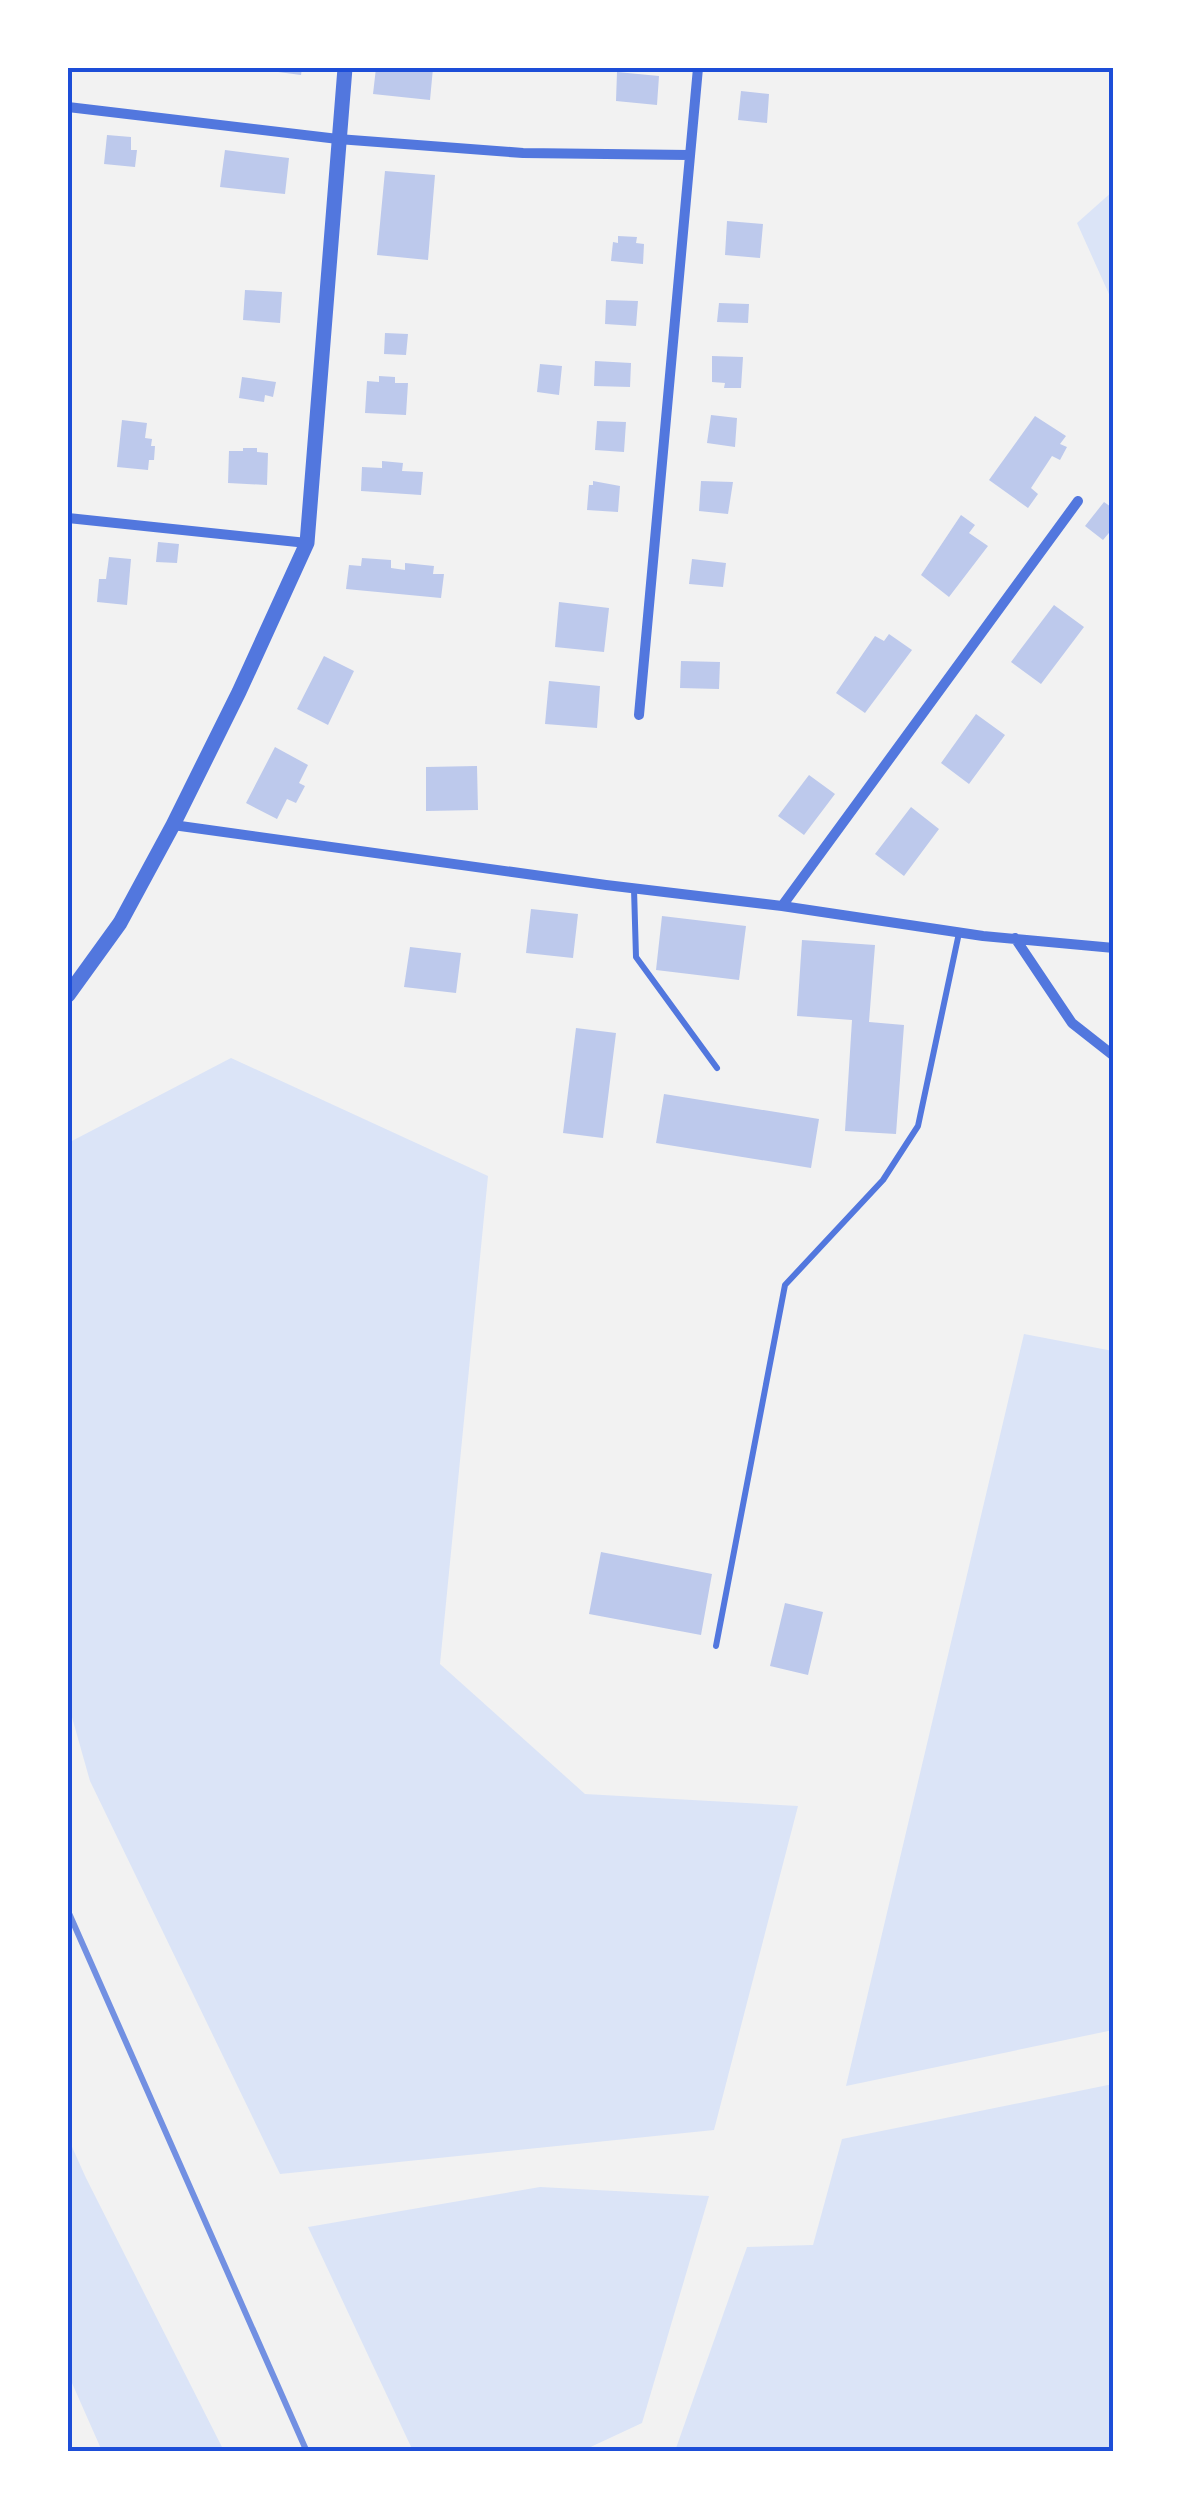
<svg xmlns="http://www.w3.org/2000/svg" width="1181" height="2519" font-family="Rubik,sans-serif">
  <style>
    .green { fill: #dbe4f7 }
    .building { fill: #bdc9ec }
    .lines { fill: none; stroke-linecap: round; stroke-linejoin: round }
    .service { stroke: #5277de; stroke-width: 6 }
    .minor { stroke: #5277de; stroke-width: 10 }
    .tertiary { stroke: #5277de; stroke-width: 15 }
    .rail { stroke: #7290e2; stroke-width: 6 }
    .neatline { fill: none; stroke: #1d4ed8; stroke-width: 4 }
  </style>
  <rect width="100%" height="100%" fill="#f2f2f2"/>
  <path class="green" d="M1113 191V303L1077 223Z
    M231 1058 488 1176 440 1664 585 1794 798 1806 714 2130 280 2174 90 1781 68 1703V1143Z
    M1024 1334 1113 1351V2030L846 2086Z
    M1113 2084V2451H675L747 2247 813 2245 842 2139Z
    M68 2138 86 2178 224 2451H102L68 2374Z
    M540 2187 709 2196 642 2423 582 2451H413L308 2227Z"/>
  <path class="building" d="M263 68H302L301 75 263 70Z
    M376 68H433L430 100 373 94Z
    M617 72 659 76 657 105 616 101Z
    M741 91 769 94 767 123 738 120Z
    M107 135 131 137V150H137L135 167 104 164Z
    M225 150 289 158 285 194 220 187Z
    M385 171 435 175 428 260 377 255Z
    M727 221 763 224 760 258 725 255Z
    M618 236 637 237 636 243 644 244 643 264 611 261 613 242 618 243Z
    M245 290 282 292 280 323 243 320Z
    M606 300 638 301 636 326 605 324Z
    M719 303 749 304 748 323 717 322Z
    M385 333 408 334 406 355 384 354Z
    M712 356 743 357 741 388H724L725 383 712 382Z
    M595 361 631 363 630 387 594 386Z
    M540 364 562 366 559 395 537 392Z
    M379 376 395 377V383H408L406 415 365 413 367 381 379 382Z
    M242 377 276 382 273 397 265 395 264 402 239 398Z
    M711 415 737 418 735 447 707 443Z
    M1035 416 1066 436 1060 444 1067 447 1060 460 1052 456 1031 488 1038 494 1028 508 989 480Z
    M122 420 147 423 145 438 152 439 151 446H155L154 460H149L148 470 117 467Z
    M597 421 626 422 624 452 595 450Z
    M243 448H257V452L268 453 267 485 228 483 229 451H243Z
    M382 461 403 463 402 471 423 472 421 495 361 491 362 467 382 468Z
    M593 481 620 486 618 512 587 510 589 485H593Z
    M701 481 733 482 728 514 699 511Z
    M1104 502 1114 509V527L1103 540 1085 526Z
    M961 515 975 525 969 533 988 546 949 597 921 575Z
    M158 542 179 544 177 563 156 562Z
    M109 557 131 559 127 605 97 602 99 579H106Z
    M362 558 391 560V568L405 570V563L434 566 433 574H444L441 598 346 589 349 565 361 566Z
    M692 559 726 563 723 587 689 584Z
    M559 602 609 608 604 652 555 647Z
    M1054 605 1084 627 1041 684 1011 662Z
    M889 634 912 650 865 713 836 693 875 636 884 641Z
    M324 656 354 671 328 725 297 709Z
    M681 661 720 662 719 689 680 688Z
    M549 681 600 686 597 728 545 724Z
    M976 714 1005 735 969 784 941 763Z
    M275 747 308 765 299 783 305 786 296 803 287 799 277 819 246 803Z
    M477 766 478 810 426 811V767Z
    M809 775 835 794 804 835 778 816Z
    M911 807 939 829 904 876 875 854Z
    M531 909 578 914 573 958 526 953Z
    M662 916 746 926 739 980 656 970Z
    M802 940 875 945 869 1022 904 1025 896 1134 845 1131 852 1020 797 1016Z
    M410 947 461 953 456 993 404 987Z
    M576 1028 616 1033 603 1138 563 1133Z
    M664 1094 819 1119 811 1168 656 1143Z
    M601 1552 712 1574 701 1635 589 1614Z
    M785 1603 823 1612 808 1675 770 1666Z"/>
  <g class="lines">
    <path class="service" d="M634 889 636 957 717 1068
      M716 1646 785 1285 883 1180 918 1126 959 933"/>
    <path class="minor" d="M68 107 338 139 523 153 689 155
      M68 518 307 543
      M639 715 698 68
      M173 825 606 885 782 906 983 936 1114 948
      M782 906 1078 501
      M1015 938 1072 1023 1114 1056"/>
    <path class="tertiary" d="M68 995 120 923 173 825 239 692 307 543 345 68"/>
    <path class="rail" d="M68 1911 307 2452"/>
  </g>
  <rect width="1181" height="2519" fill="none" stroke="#ffffff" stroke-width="140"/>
  <rect x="70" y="70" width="1041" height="2379" class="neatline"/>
</svg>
